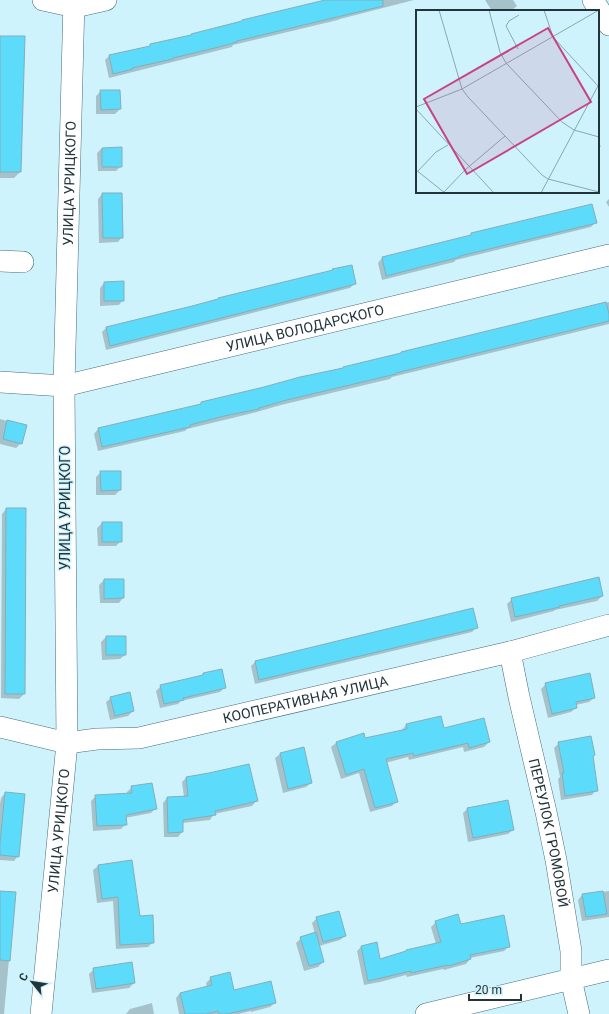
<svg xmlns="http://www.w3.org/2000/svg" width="609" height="1014" font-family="Roboto,sans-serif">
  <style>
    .shadow { fill: #0003 }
    .building { fill: #5cdcfa; stroke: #83aeba }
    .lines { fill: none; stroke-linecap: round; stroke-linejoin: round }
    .minor-casing { stroke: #446e78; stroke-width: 22 }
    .minor { stroke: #fff; stroke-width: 21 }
    .labels { text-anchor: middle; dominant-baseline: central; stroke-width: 3; stroke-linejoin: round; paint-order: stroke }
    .street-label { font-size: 14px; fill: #223439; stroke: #cff3fd }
    .inset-road { fill: none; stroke: #8aa7af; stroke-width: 1 }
    .view { fill: #c74387; fill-opacity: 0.15; stroke: #c74387; stroke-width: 2 }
    .inset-edge { fill: none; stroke: #223439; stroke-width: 2 }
  </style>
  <rect width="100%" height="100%" fill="#cff3fd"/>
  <path class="shadow" d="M330 0H414L340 19 338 20 233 45 232 47 109 78 105 60 109 56 148 47 150 45Z
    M485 0H513L517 6 511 11H492Z
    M0 37 20 172 14 178H0Z
    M101 91 120 109 115 114H96V96Z
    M598 142 601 146 598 149Z
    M102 148H121V166L116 171H98L97 153Z
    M102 194 122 237 118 242 99 243 98 199Z
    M609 199V207L606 202Z
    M595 223 591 227 456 260 454 262 382 280 378 263 382 258 469 236 471 234Z
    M104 283 123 300 119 305 100 306V288Z
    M355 283 350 288 106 350 102 332 106 328 216 301 218 299Z
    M609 302V324L392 377 390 379 281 405 253 413 187 429 185 431 98 451 94 434 98 429 199 406 201 403Z
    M0 419 25 426 21 443 16 448 0 444Z
    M101 472 120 490 115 495H96V477Z
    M6 509 24 694 19 699 1 698 2 514Z
    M102 523 121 541 116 546H98L97 528Z
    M104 580 123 598 119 603H100L99 585Z
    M602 596 597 601 555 610 554 611 511 622 507 604 512 599Z
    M477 627 472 632 255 684 251 666 255 662Z
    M106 637H125V655L120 659 102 660 101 642Z
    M203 674 225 687 220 692 181 701 178 704 160 708 156 691 161 686 200 677Z
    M546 684 594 698 589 702 576 705V708L571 712 548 718 541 689Z
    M111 698 133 711 128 716 110 720 106 702Z
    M406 725 444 730 489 742 484 747 464 752 463 747 409 760 408 757 385 763 396 802 392 806 370 812 359 773 341 779 331 747 336 743 363 734 365 740 402 731V730Z
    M559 743 592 757 596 790 592 795 561 800 558 779 560 777 554 748Z
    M303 749 311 783 306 787 283 793 275 758 280 754Z
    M186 778 256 801 252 806 214 814 210 820 182 823V832L178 837H164L163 803 167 798 184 797 182 782Z
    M132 787 156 808 151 813 125 818 126 824 121 829 93 831 91 801 96 796 127 794V792Z
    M5 793 18 856 14 861 0 860V804L1 798Z
    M467 809 513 830 508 834 468 842 463 813Z
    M98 866 139 917 153 942 148 947 116 949 113 901 97 903 93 870Z
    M609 891V917L582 921 578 900 582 895Z
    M0 892 15 893 4 1014H0Z
    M317 918 345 936 340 940 319 946 323 962 318 967 304 971 296 943 301 938 315 934 312 923Z
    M436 922 460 925 509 946 504 951 470 958V959L466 964 444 970 443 969 407 977 406 975 380 982 364 985 357 951 362 946 379 960 436 944 431 927Z
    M94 969 134 983 129 988 92 993 89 974Z
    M211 978 233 992 275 1003 270 1007 251 1012V1011L239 1014H179L176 998 180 993 207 987 206 983Z
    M152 1003 154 1014H126L130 1009Z"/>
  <path class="building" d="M325 0H383V6L237 41V42L215 48 173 58V59L132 68 133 69 113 74 109 55 150 46V44L191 35V34L242 21V20Z
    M0 36H25L21 172H0Z
    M100 90H120L121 109 101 110Z
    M122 147V167H102V148Z
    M102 193H122L123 238H103Z
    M592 204 597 223 460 256V257L386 276 382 257 471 235V233Z
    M352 265 356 284 110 346 106 327 192 306 218 299V298L333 270 332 269Z
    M124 281V301H104V282Z
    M606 302 609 314V321L396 373V374L287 400 259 408V409L224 416 190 425V427L102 447 98 428 201 404V402L264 387 300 377 343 368V367L401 353V352Z
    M7 420 27 425 22 444 3 439Z
    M100 471H121V490L101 491Z
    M6 508H26L25 694H5Z
    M102 522H122V542H102Z
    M599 577 603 596 559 606 560 607 515 617 511 598Z
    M104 579H124V598L104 599Z
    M473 608 478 628 259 680 255 661Z
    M106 636H126V655H106Z
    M222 669 226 688 183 698 184 700 164 704 160 685 203 675V673Z
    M590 673 595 698 576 702 577 708 552 714 545 683Z
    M130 692 134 711 115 716 110 697Z
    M441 716 444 728 484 718 490 742 469 748 468 743 414 756 413 753 386 759 398 802 375 808 364 769 346 775 336 742 364 733 365 738 407 729 406 724Z
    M591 736 595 755 593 756 598 791 565 796 562 773H564L558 742Z
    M304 747 312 783 288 789 280 753Z
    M249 764 258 801 215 811 216 815 183 820V832L168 833 167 797 188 796 186 777 209 773Z
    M152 783 157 809 126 815 127 825 97 826 95 795 132 793 131 786Z
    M5 792 25 794 19 857 0 855V843Z
    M508 800 514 830 473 838 467 808Z
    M132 860 140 916 153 915 154 943 120 945 118 897 102 899 98 865Z
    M0 891 16 892 10 961 0 960Z
    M603 891 607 914 586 917 582 894Z
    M339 911 346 936 323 942 316 917Z
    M458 914 461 924 504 915 510 947 470 955 471 959 449 966 448 965 411 973V971L368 981 361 946 377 942 380 959 406 951V950L441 942 435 921Z
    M316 932 324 962 309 966 300 937Z
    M132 962 135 983 96 989 93 968Z
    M230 972 234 990 271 981 276 1003 227 1014H219L218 1011 206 1014H185L180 993 212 985 210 977Z"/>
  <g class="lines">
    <defs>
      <g id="minor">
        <path d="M43 0 75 7 106 0"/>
        <path d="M593 0 609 25"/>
        <path d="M0 261 23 262"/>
        <path id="s1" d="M0 382 64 386 609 255"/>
        <path id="s2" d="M510 652 519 697 546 812 556 860 571 951V979L579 1014"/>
        <path id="s3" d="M0 727 67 743 97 739 139 738 510 652 609 625"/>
        <path id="s4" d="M41 1014 67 743 64 386 74 0"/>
        <path d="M426 1014 609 970"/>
      </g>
    </defs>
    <use href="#minor" class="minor-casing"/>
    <use href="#minor" class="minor"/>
  </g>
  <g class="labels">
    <g class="street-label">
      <text stroke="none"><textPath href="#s4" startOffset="832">УЛИЦА УРИЦКОГО</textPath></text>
      <text stroke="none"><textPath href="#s1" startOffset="312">УЛИЦА ВОЛОДАРСКОГО</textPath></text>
      <text transform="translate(65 508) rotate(-90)">УЛИЦА УРИЦКОГО</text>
      <text stroke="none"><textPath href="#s3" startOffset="312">КООПЕРАТИВНАЯ УЛИЦА</textPath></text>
      <text stroke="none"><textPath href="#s4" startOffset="184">УЛИЦА УРИЦКОГО</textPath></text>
      <text stroke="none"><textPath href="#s2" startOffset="185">ПЕРЕУЛОК ГРОМОВОЙ</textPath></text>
    </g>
  </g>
  <g transform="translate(416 10)">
    <rect width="183" height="183" fill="#cff3fd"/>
    <path class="inset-road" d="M23 0 46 79 52 87 126 165 132 169 183 182M73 0 84 42 90 53 146 112 158 120 183 127M128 0 137 27 183 77M102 39 90 16 93 11 103 5M0 97 46 79 183 0M0 99 78 183M0 160 29 183M2 161 20 142 32 135M28 182 49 160 89 126M125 183 183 74"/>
    <path class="view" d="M132 18 175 92 51 164 8 89Z"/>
    <rect width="183" height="183" class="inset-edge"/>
  </g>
  <g transform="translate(32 982) rotate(300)" stroke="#cff3fd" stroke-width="3" paint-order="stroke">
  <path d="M0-3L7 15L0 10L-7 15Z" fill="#223439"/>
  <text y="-6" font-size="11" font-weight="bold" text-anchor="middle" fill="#223439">С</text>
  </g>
  <path d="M469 994v6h52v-6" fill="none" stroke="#223439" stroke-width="2"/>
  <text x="475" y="994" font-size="12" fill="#223439" stroke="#cff3fd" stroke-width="3" paint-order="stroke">20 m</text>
</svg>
